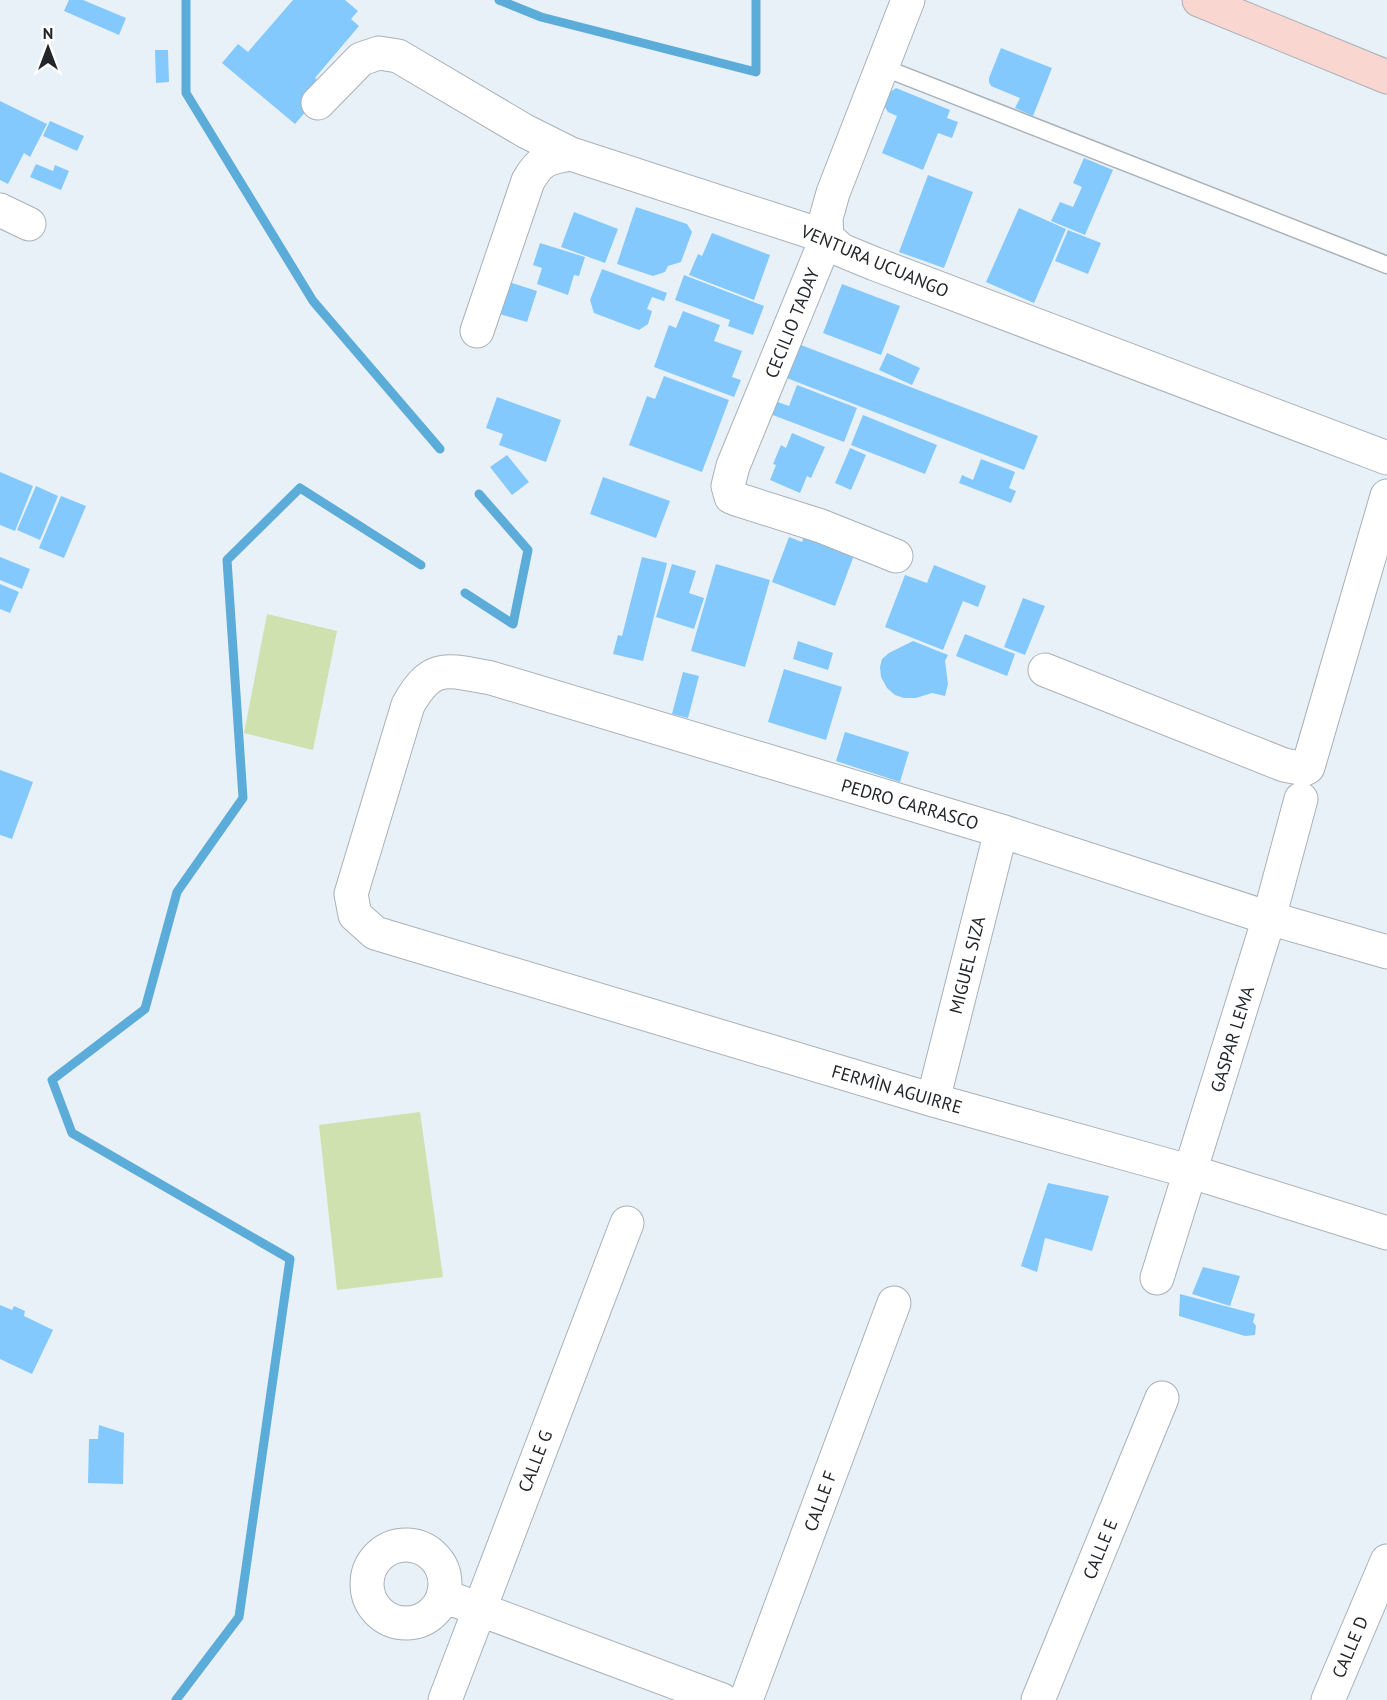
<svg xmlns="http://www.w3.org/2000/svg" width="1387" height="1700" font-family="'PT Sans',sans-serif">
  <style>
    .green { fill: #cee1ae }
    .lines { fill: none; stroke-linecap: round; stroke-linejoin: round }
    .stream { stroke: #5cacd9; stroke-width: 9 }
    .building { fill: #83c9fd }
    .lane-casing { stroke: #a9b1b7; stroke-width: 19 }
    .street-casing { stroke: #a9b1b7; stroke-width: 35 }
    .secondary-casing { stroke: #a9b1b7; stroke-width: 35 }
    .lane { stroke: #fff; stroke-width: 16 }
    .street { stroke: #fff; stroke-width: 33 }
    .secondary { stroke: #fad6d0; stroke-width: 33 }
    .labels { text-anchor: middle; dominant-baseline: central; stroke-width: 6; stroke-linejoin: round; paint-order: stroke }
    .street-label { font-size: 18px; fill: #232629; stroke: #fff }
  </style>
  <rect width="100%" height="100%" fill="#e9f1f8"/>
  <path class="green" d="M267 614 337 631 313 750 244 733Z
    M420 1112 443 1277 337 1290 319 1125Z"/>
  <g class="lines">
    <path class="stream" d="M186 0V93L313 301 440 449
      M499 0 541 17 756 72V0
      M465 593 513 624 528 550 479 494
      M176 1700 239 1617 290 1259 72 1133 52 1080 145 1009 177 892 243 798 227 560 300 488 421 565"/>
  </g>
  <path class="building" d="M69 0H83L126 18 119 35 64 11Z
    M293 0H345L358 11 351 19 359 26 315 78 326 88 295 124 222 63 238 44 248 52Z
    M1001 48 1052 68 1033 116 1015 108 1020 98 991 86 989 82V78Z
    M155 50H168L169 82 156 83Z
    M896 88 950 110 947 118 958 122 952 138 938 133 923 170 882 153 897 116 888 112 883 104 885 95Z
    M0 101 47 124 30 157 24 153 8 184 0 180Z
    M50 121 84 136 77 151 43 136Z
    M1084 158 1113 170 1085 235 1051 221 1060 202 1073 207 1082 187 1073 183Z
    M36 164 53 171 55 165 69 171 61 190 30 177Z
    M928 175 973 192 944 268 899 252Z
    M636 207 687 224 692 232 681 262 668 266 665 272 653 276 617 264Z
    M1019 208 1066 229 1034 303 986 282Z
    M574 212 618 229 605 263 561 247Z
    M1068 230 1101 243 1088 274 1055 261Z
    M712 233 770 255 754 300 689 275 698 254 702 256Z
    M540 243 585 257 579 276 574 275 568 295 537 284 542 268 533 265Z
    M602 269 667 293 664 301 652 297 647 309 652 311 648 324 639 330 594 313 590 300Z
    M684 275 764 306 753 335 728 326 730 320 675 300Z
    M506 281 537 291 527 322 496 313Z
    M842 284 900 306 881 355 823 333Z
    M683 311 720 325 714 341 742 351 732 377 741 380 734 397 654 367 669 325 676 328Z
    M793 342 1038 436 1024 470 779 375Z
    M887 353 920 368 912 385 879 370Z
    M664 376 729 400 702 472 629 445 647 396 655 399Z
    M797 385 857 408 844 442 770 414 775 401 789 406Z
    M497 397 561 420 546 462 499 445 503 434 486 428Z
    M863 415 937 445 925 474 851 445Z
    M792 433 825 447 811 478 807 476 800 493 770 480 776 465 773 464 781 445 786 448Z
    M850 448 866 455 851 490 835 483Z
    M507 455 529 482 512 495 490 467Z
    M981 459 1015 472 1009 488 1016 491 1011 503 959 483 962 475 973 480Z
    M0 472 33 486 15 531 0 525Z
    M603 477 670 501 656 538 590 514Z
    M36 486 58 496 40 540 17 530Z
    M61 496 86 506 64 558 39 548Z
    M806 531 856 550 835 606 772 582 789 537 802 542Z
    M0 557 30 569 22 589 0 580Z
    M642 557 667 563 643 661 613 654 618 635 622 636Z
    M672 564 696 571 689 593 704 598 694 629 656 617Z
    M716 564 770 580 745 667 691 651Z
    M934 565 986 586 978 607 963 601 943 650 885 627 905 575 927 583Z
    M0 584 19 592 10 613 0 609Z
    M1023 598 1045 606 1025 655 1004 647Z
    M965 634 1015 654 1007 676 956 656Z
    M798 641 833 653 828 670 793 659Z
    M913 641 948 655 945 661 948 684 945 696 932 693 916 698H904L895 695 887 688 881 677 880 667 882 659 889 653Z
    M784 669 842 687 826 740 768 722Z
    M683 672 699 676 688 718 672 714Z
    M845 732 909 752 900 782 836 761Z
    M0 770 33 782 12 839 0 835Z
    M1048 1183 1109 1196 1092 1251 1045 1238 1037 1272 1021 1266Z
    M1203 1267 1240 1276 1230 1306 1192 1294Z
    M1180 1294 1255 1314 1253 1322 1256 1326 1255 1335 1245 1336 1179 1316Z
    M0 1305 12 1310 14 1306 25 1311 24 1316 53 1330 32 1374 0 1359Z
    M99 1425 124 1433 123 1484 88 1483 89 1439H98Z"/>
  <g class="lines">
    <defs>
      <path id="lane" d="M882 67 1387 265"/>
      <path id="street" d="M318 103 361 59 379 53 398 56 525 131 571 154 827 237 841 250 875 264 1387 458
        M0 210 29 224
        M477 331 528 181C540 160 547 158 571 154
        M896 556 821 526 736 499 731 497 728 486 733 466 827 237 826 218 833 193 908 0
        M1045 670 1284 765 1305 769 1308 767 1387 496
        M1387 952 1269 918 1001 831 491 678C447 670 432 662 408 705L351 894 355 915 375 933 933 1100 1192 1172 1387 1233
        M933 1100 1001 831
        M1157 1278 1269 918 1301 799
        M367 1584a39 39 0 1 1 78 0a39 39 0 1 1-78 0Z
        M444 1596 722 1700
        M445 1700 627 1223
        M746 1700 894 1303
        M1038 1700 1162 1398
        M1328 1700 1387 1561"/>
      <path id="secondary" d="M1199 0 1387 77"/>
    </defs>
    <use href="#lane" class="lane-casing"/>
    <use href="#street" class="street-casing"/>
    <use href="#secondary" class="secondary-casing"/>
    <use href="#lane" class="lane"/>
    <use href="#street" class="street"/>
    <use href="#secondary" class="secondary"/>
  </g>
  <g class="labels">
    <g class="street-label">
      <text transform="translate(875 261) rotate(23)">VENTURA UCUANGO</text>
      <text transform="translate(792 323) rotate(-68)">CECILIO TADAY</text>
      <text transform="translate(910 804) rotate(16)">PEDRO CARRASCO</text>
      <text transform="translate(967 965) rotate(-76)">MIGUEL SIZA</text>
      <text transform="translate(1232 1039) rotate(-73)">GASPAR LEMA</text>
      <text transform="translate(897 1089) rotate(16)">FERMÌN AGUIRRE</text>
      <text transform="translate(535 1461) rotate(-69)">CALLE G</text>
      <text transform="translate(820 1501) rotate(-70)">CALLE F</text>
      <text transform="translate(1100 1549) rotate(-68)">CALLE E</text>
      <text transform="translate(1350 1647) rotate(-67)">CALLE D</text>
    </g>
  </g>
  <g transform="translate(48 48)" stroke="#ffffff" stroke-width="4.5" paint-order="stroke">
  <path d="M0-4.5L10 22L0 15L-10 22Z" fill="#232629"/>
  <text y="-9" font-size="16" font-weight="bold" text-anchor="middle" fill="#232629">N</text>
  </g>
</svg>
